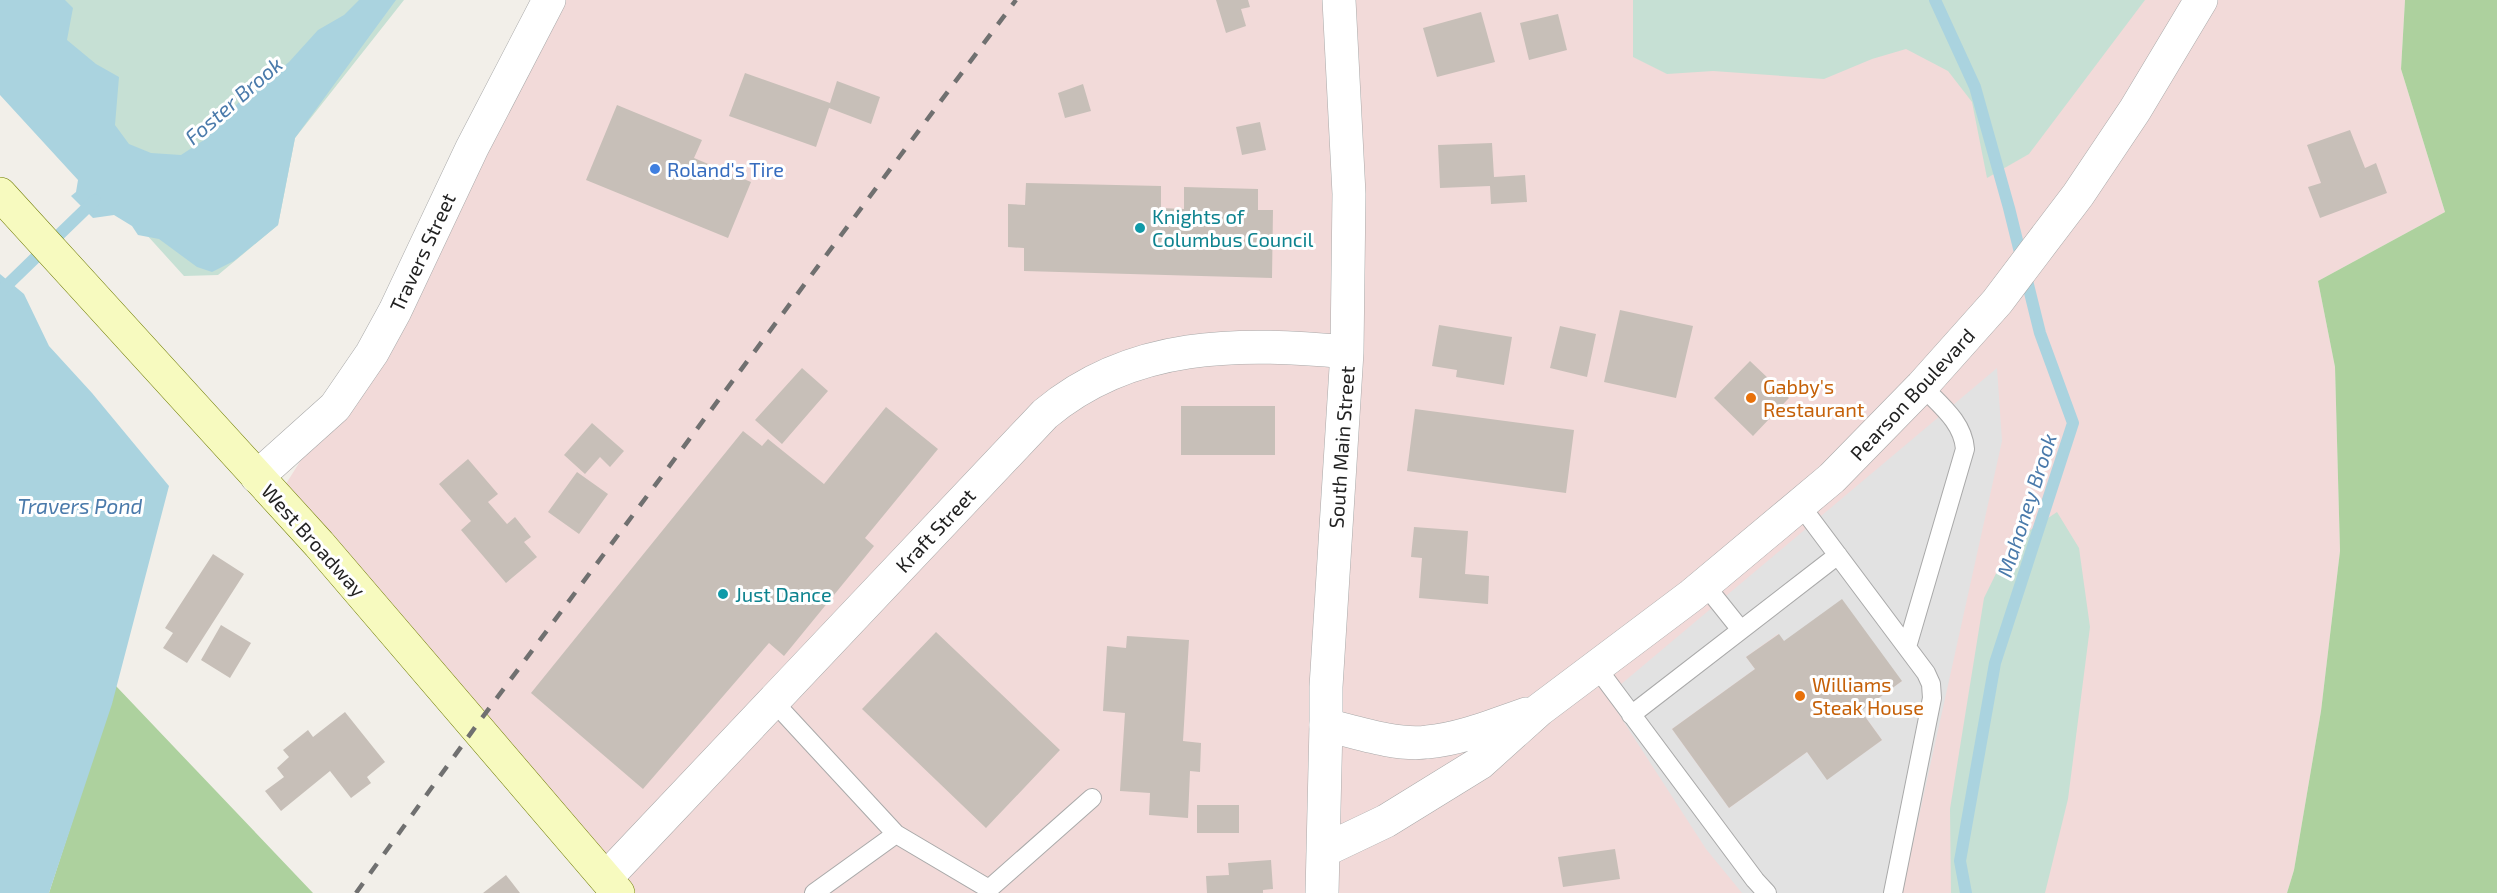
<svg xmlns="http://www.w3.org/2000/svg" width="2497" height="893" font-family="'Exo 2',sans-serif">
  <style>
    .commercial { fill: #f2dad9 }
    .forest { fill: #add19e }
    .wetland { fill: #c6e0d4 }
    .parking { fill: #e2e2e2; fill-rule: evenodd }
    .water { fill: #aad3df }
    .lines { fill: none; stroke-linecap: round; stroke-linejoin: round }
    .stream { stroke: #aad3df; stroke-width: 12 }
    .building { fill: #c7bfb8 }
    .service-casing { stroke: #a9a9a9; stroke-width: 20 }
    .minor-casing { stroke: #a9a9a9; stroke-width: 34 }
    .tertiary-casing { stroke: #a9a9a9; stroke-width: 34 }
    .secondary-casing { stroke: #707d05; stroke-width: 34 }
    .service { stroke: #fff; stroke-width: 18 }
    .minor { stroke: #fff; stroke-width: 33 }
    .tertiary { stroke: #fff; stroke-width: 33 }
    .secondary { stroke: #f7fabf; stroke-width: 33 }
    .rail { stroke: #707070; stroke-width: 4.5; stroke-dasharray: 12 12; stroke-linecap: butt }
    .shop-dot { fill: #3f7fe0; stroke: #fff; stroke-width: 2 }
    .culture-dot { fill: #0f9aa8; stroke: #fff; stroke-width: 2 }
    .food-dot { fill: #e8710a; stroke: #fff; stroke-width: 2 }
    .labels { text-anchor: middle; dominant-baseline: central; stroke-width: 6; stroke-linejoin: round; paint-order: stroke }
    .shop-label { font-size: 20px; fill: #366cbe; stroke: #fff; text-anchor: start }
    .culture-label { font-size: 20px; fill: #0d838f; stroke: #fff; text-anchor: start }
    .street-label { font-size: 20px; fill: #222; stroke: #fff }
    .food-label { font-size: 20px; fill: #c56008; stroke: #fff; text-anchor: start }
    .water-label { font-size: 21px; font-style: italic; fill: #4a7aab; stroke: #fff }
  </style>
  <rect width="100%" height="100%" fill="#f2efe9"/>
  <path class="commercial" d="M549 0H2405L2401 69 2445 212 2318 281 2335 367 2340 551 2321 711 2294 870 2287 893H611L277 498 395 311Z"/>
  <path class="forest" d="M2405 0H2497V893H2287L2294 870 2321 711 2340 551 2335 367 2318 281 2445 212 2401 69Z
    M116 686 313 893H49Z"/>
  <path class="wetland" d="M0 0H404L295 138 278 225 218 275 184 276 0 73Z
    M1633 0H2145L2029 154 1987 178 1972 102 1948 71 1906 49 1872 59 1824 79 1713 71 1667 74 1633 57Z
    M2057 512 2079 548 2090 627 2068 799 2045 893H1951L1950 809 1984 598 2011 543Z"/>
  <path class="parking" d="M1997 368 2002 441 1902 893H1742L1706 849 1607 696ZM1778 634 1784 641 1902 681 1861 711 1882 740 1827 779 1807 752 1729 808 1672 729 1755 669 1746 657Z"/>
  <path class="water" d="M0 0H65L73 8 67 40 96 64 119 77 115 125 129 144 151 153 181 155 204 140 238 103 289 62 318 30 344 15 359 0H396L295 138 278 225 234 261 212 272 197 267 159 239 138 235 132 226 114 215 93 218 71 196 76 192 78 180 0 95Z
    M0 274 24 294 49 346 92 393 169 486 112 704 49 893H0Z"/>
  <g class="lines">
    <path class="stream" d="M1935 0 1975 87 2009 208 2040 333 2073 423 1995 663 1960 861 1966 893
      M0 292 95 200"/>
  </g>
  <path class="building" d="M1216 0H1248L1250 7 1241 9 1246 26 1226 33Z
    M1481 12 1495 62 1437 77 1423 28Z
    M1558 14 1567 50 1529 60 1520 23Z
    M745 73 830 103 837 81 880 97 871 124 829 108 816 147 729 116Z
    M1083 84 1091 111 1065 118 1058 93Z
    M617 105 702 140 694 158 751 182 728 238 586 180Z
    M1260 122 1266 150 1242 155 1236 127Z
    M2350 130 2365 168 2376 163 2387 193 2320 218 2308 187 2321 183 2307 145Z
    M1492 143 1494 177 1525 175 1527 202 1491 204 1490 186 1440 188 1438 145Z
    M1026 183 1161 186V208L1184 209V187L1258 189V210H1273L1272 278 1024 271V248L1008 247V204L1025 205Z
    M1620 310 1693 326 1676 398 1604 382Z
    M1439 325 1512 337 1504 385 1456 377 1457 370 1432 366Z
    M1560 326 1596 334 1587 377 1550 368Z
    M1750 361 1789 398 1753 436 1714 398Z
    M802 368 828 391 782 444 755 420Z
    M1181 406H1275V455H1181Z
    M886 407 938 449 865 538 874 546 784 656 769 643 643 789 531 693 743 431 762 446 768 439 824 484Z
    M1415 409 1574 430 1566 493 1407 471Z
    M592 423 624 451 610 467 600 457 585 474 564 455Z
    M468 459 498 494 488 502 507 524 515 517 531 537 524 542 537 557 506 583 461 530 471 521 439 484Z
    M577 472 608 494 579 534 548 512Z
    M1414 527 1468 531 1465 574 1489 576 1488 604 1419 598 1422 558 1411 557Z
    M213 554 244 574 187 663 163 648 173 633 165 628Z
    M1842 599 1902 681 1861 711 1882 740 1827 780 1807 752 1729 808 1672 729 1755 669 1746 657 1779 634 1784 641Z
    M221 625 251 643 230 678 201 660Z
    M936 632 1060 750 986 828 862 709Z
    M1127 636 1189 640 1183 741 1201 743 1200 772 1190 771 1188 818 1149 815 1150 793 1120 791 1125 713 1103 711 1107 646 1126 648Z
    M345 712 385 762 367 777 371 783 351 798 330 771 281 811 265 791 284 777 277 768 289 757 283 750 308 730 313 737Z
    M1197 805H1239V833H1197Z
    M1615 849 1620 879 1563 887 1558 857Z
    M1271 860 1273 889 1263 890V893H1207L1206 876 1229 875 1228 863Z
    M506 875 520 893H483Z"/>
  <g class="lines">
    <defs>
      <path id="service" d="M1801 506 1926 673 1931 684 1932 698 1893 893
        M1705 585 1741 630
        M1907 647 1965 449C1963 422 1940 405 1922 386
        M1597 668 1755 880 1767 893
        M773 701 896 834 814 893
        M1631 715 1838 555
        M896 834 989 889 1092 798"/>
      <path id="minor" d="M257 477 335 407 372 353 395 311 472 148 549 0
        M1326 725V687L1347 352 1349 194 1339 0
        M606 878 1045 414C1132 341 1240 342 1347 352"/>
      <path id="tertiary" d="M1323 851 1386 821 1480 763 1539 710 1692 595 1832 478 1922 386 1997 302 2037 249 2078 195 2135 110 2201 0
        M1322 893 1326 725C1355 732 1397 746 1427 742 1461 739 1494 725 1526 714"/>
      <path id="secondary" d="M0 194 319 544 618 893"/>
    </defs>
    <use href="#service" class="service-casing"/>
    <use href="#minor" class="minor-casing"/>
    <use href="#tertiary" class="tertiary-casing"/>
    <use href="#secondary" class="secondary-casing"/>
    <use href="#service" class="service"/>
    <use href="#minor" class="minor"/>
    <use href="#tertiary" class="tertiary"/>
    <use href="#secondary" class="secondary"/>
    <path class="rail" d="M356 893 476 726 1016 0"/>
  </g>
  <circle class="shop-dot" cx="655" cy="169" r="6"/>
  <g class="culture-dot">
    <circle cx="1140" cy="228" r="6"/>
    <circle cx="723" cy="594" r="6"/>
  </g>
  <g class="food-dot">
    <circle cx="1751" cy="398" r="6"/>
    <circle cx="1800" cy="696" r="6"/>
  </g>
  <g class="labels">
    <g class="shop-label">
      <text x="667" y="169">Roland's Tire</text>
    </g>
    <g class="culture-label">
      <text x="1152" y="216">Knights of<tspan x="1152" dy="23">Columbus Council</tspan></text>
      <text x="735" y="594">Just Dance</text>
    </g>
    <g class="street-label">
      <text transform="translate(422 252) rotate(-65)">Travers Street</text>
      <text transform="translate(1912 394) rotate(-47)">Pearson Boulevard</text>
      <text transform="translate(1341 447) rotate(-86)">South Main Street</text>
      <text transform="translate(935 530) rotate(-47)">Kraft Street</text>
      <text transform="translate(314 540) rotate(48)">West Broadway</text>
    </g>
    <g class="food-label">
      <text x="1763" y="386">Gabby's<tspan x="1763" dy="23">Restaurant</tspan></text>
      <text x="1812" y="684">Williams<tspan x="1812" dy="23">Steak House</tspan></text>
    </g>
    <g class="water-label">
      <text transform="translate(233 100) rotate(-41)">Foster Brook</text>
      <text x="80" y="505">Travers Pond</text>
      <text transform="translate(2026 505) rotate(-72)">Mahoney Brook</text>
    </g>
  </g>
</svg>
